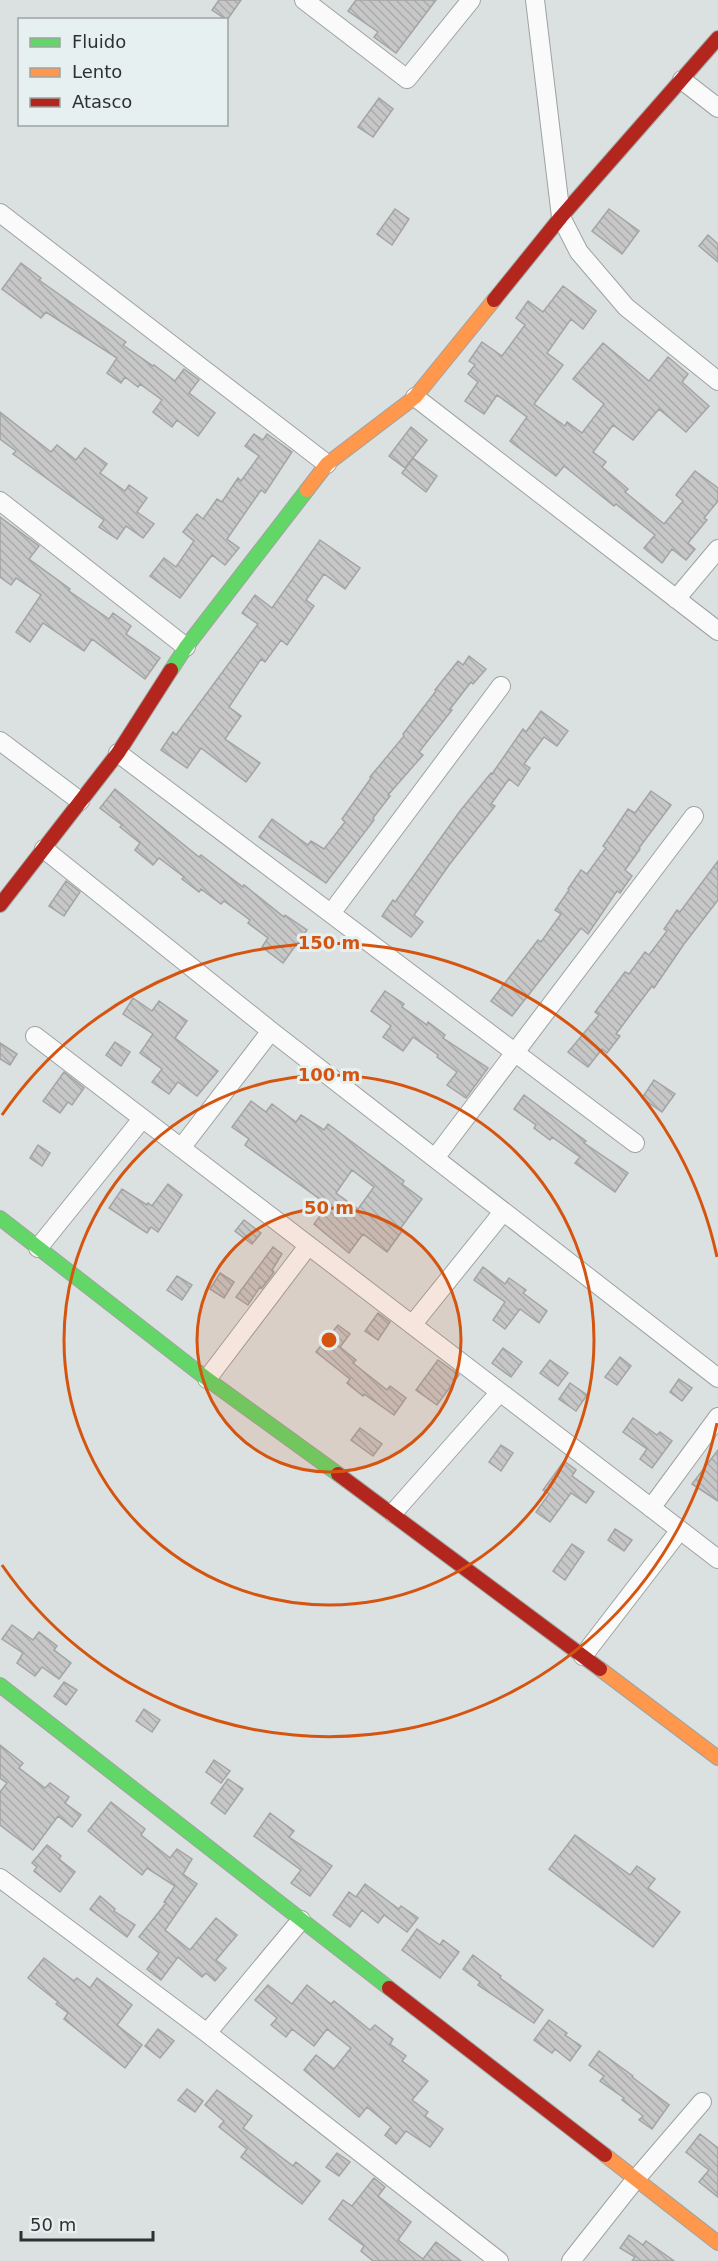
<svg xmlns="http://www.w3.org/2000/svg" width="718" height="2261" font-family="'DejaVu Sans',sans-serif">
  <style>
    .building { fill: url(#building-back-hatch); stroke: #a3a4a3; stroke-width: 1.5; fill-rule: evenodd }
    .lines { fill: none; stroke-linecap: round; stroke-linejoin: round }
    .street-casing { stroke: #9ea3a2; stroke-width: 20 }
    .fast-casing { stroke: #9ea3a2; stroke-width: 16 }
    .slow-casing { stroke: #9ea3a2; stroke-width: 16 }
    .jam-casing { stroke: #9ea3a2; stroke-width: 16 }
    .street { stroke: #fafafa; stroke-width: 18 }
    .fast { stroke: #63d668; stroke-width: 14 }
    .slow { stroke: #ff974d; stroke-width: 14 }
    .jam { stroke: #b3261e; stroke-width: 14 }
    .ring { fill: none; stroke: #d55510; stroke-width: 3 }
    .centre { fill: #d55510; stroke: #e7f0f0; stroke-width: 3 }
    .ring-label { font-size: 18px; text-anchor: middle; font-weight: bold; fill: #d55510; stroke: #e7f0f0; stroke-width: 6; stroke-linejoin: round; paint-order: stroke }
  </style>
  <defs>
    <pattern id="building-back-hatch" width="6" height="6" patternUnits="userSpaceOnUse" patternTransform="scale(1.5)"><rect width="6" height="6" fill="#c6c7c6"/><path d="M-1 5l2 2M0 0l6 6M5-1l2 2" fill="none" stroke="#aaabab"/></pattern>
  </defs>
  <rect width="100%" height="100%" fill="#dbe1e0"/>
  <path class="building" d="M219 0H241L227 20 212 10Z
    M356 0H436L396 53 374 37 378 32 348 11Z
    M379 98 393 109 373 137 358 127Z
    M395 209 409 219 392 245 377 234Z
    M609 209 639 231 622 254 592 231Z
    M708 235 718 244V262L699 246Z
    M21 263 41 278 39 280 126 342 123 345 153 366 154 365 175 381 184 369 199 380 189 393 215 413 198 436 177 420 172 427 153 412 162 400 140 384 138 387 125 377 121 383 107 373 117 358 46 312 41 318 2 289Z
    M563 286 596 311 583 329 571 319 547 353 563 365 534 404 565 426 567 422 582 433 604 404 573 379 603 343 649 381 668 357 688 374 682 382 709 406 686 432 659 409 633 440 613 425 593 452 606 462 602 467 628 489 625 492 664 524 683 501 676 495 695 471 718 488V501L704 518 707 520 688 543 695 549 686 560 672 549 662 563 644 548 655 535 616 504 614 506 564 466 556 476 510 441 527 417 497 395 484 414 465 401 478 382 468 374 475 365 469 361 482 342 502 356 525 325 516 318 528 301 543 312Z
    M0 412 51 452 57 445 76 460 85 448 107 464 100 473 125 491 129 485 147 498 137 512 154 524 143 538 126 526 117 539 99 527 104 520 13 454 16 451 0 439Z
    M411 427 427 440 405 468 389 456Z
    M254 434 263 440 267 434 292 452 265 493 261 490 227 539 239 548 225 565 212 555 180 598 150 576 164 558 176 567 194 541 183 532 197 514 203 519 217 499 222 502 238 478 241 481 259 456 245 446Z
    M413 458 437 476 426 492 402 473Z
    M0 517 39 546 29 559 70 589 69 591 109 619 113 613 131 626 126 634 160 658 145 679 92 639 84 651 43 623 30 642 16 632 41 595 16 578 11 585 0 577Z
    M320 540 360 568 345 589 324 574 306 600 314 606 287 645 281 640 265 662 261 659 229 707 241 716 225 739 260 763 246 782 201 748 187 768 161 750 173 732 176 735 258 624 242 613 255 595 272 608Z
    M469 656 486 669 473 684 471 682 450 709 452 710 419 752 423 755 388 795 390 796 373 818 374 820 326 883 259 837 272 819 308 845 311 841 324 849 345 822 342 819 371 778 370 777 404 736 403 734 436 691 435 690 458 661 463 665Z
    M541 711 568 731 557 746 544 737 524 764 530 768 518 786 509 779 491 804 495 806 449 865 414 915 423 922 411 937 382 916 393 900 395 902 460 811 491 773 492 774 523 729 526 732Z
    M115 789 199 857 201 855 243 887 244 885 284 917 285 915 307 930 283 963 262 947 268 938 248 923 250 920 224 901 221 904 201 889 199 892 182 879 184 877 159 858 153 865 135 850 140 843 120 827 122 825 100 808Z
    M651 791 671 805 639 848 640 849 625 870 632 876 620 893 617 891 588 934 581 928 512 1016 491 1001 538 940 541 942 561 914 555 910 569 890 568 889 581 870 587 874 606 848 603 846 628 809 635 813Z
    M718 861V900L684 944 654 988 652 986 616 1034 620 1036 607 1053 602 1049 588 1067 568 1052 599 1015 595 1012 625 972 629 974 645 952 649 955 667 931 664 929 677 910 680 912Z
    M66 881 80 892 64 916 49 906Z
    M385 991 404 1004 402 1007 427 1025 428 1022 445 1035 443 1038 488 1068 466 1098 447 1085 457 1072 437 1057 438 1055 413 1037 403 1051 383 1037 391 1026 371 1011Z
    M133 998 152 1011 159 1001 187 1021 175 1038 218 1071 197 1096 178 1082 169 1094 152 1082 162 1069 140 1053 153 1034 123 1014Z
    M115 1042 130 1052 121 1066 106 1055Z
    M0 1043 17 1054 10 1065 0 1059Z
    M64 1072 84 1088 72 1105 68 1102 60 1113 43 1101Z
    M654 1080 675 1094 662 1112 642 1098Z
    M524 1095 586 1141 584 1143 628 1173 615 1192 575 1163 580 1157 552 1137 550 1140 534 1128 536 1125 514 1109Z
    M251 1101 266 1112 272 1104 296 1122 301 1115 324 1130 328 1124 404 1181 402 1184 422 1199 400 1229 402 1231 387 1252 363 1234 349 1253 314 1224 328 1205 245 1145 249 1139 232 1127ZM352 1170 374 1187 358 1209 336 1193Z
    M38 1145 50 1153 42 1166 30 1158Z
    M168 1184 182 1195 158 1232 151 1227 147 1233 109 1208 122 1189 147 1205 148 1203 152 1206Z
    M244 1220 261 1233 252 1244 235 1231Z
    M273 1247 282 1254 272 1270 274 1272 262 1288 260 1287 248 1305 236 1297Z
    M483 1267 505 1284 509 1278 526 1290 523 1293 547 1311 539 1323 520 1309 505 1329 493 1320 505 1302 474 1280Z
    M220 1273 234 1282 224 1298 210 1289Z
    M177 1276 192 1285 182 1300 167 1290Z
    M378 1313 390 1322 378 1340 365 1331Z
    M338 1325 350 1334 340 1347 356 1360 353 1363 387 1390 390 1386 406 1398 394 1415 364 1394 363 1396 347 1383 350 1379 316 1352Z
    M503 1348 522 1362 511 1377 492 1363Z
    M620 1357 631 1366 617 1385 605 1377Z
    M438 1360 459 1375 437 1405 416 1390Z
    M550 1360 568 1373 558 1386 540 1373Z
    M679 1379 692 1388 682 1401 670 1392Z
    M570 1383 587 1395 576 1411 559 1399Z
    M633 1418 657 1435 660 1432 672 1441 652 1468 640 1459 647 1449 623 1432Z
    M360 1428 382 1444 373 1456 351 1440Z
    M501 1445 513 1453 501 1471 489 1462Z
    M718 1450V1501L692 1484Z
    M564 1461 576 1470 572 1476 594 1492 586 1503 571 1493 550 1522 536 1512 549 1494 543 1490Z
    M615 1529 632 1540 624 1551 608 1540Z
    M572 1544 584 1552 565 1580 553 1571Z
    M12 1625 33 1640 39 1632 57 1646 54 1650 71 1663 59 1679 42 1667 35 1676 17 1663 23 1653 2 1639Z
    M64 1682 77 1690 66 1705 54 1696Z
    M144 1709 160 1720 152 1732 136 1721Z
    M0 1745 23 1763 19 1768 45 1788 50 1783 69 1797 65 1803 81 1815 72 1827 58 1816 33 1850 0 1825V1792L7 1783 0 1778Z
    M214 1760 230 1771 221 1783 206 1772Z
    M228 1779 243 1789 225 1814 211 1803Z
    M111 1802 145 1829 141 1835 170 1858 177 1849 192 1859 183 1874 197 1884 165 1930 190 1950 216 1918 237 1935 216 1960 226 1968 215 1981 206 1973 202 1977 178 1957 161 1980 147 1969 159 1953 139 1937 166 1903 164 1902 175 1886 147 1868 142 1875 88 1831Z
    M270 1813 294 1831 289 1837 332 1866 310 1896 291 1883 301 1870 254 1836Z
    M575 1835 630 1875 637 1866 655 1879 648 1888 680 1912 653 1947 549 1869Z
    M47 1845 61 1856 59 1859 75 1872 60 1892 34 1871 37 1867 32 1863Z
    M365 1884 399 1909 401 1906 418 1918 407 1932 384 1915 378 1923 362 1910 350 1927 333 1915 349 1892 356 1897Z
    M100 1896 115 1909 114 1911 135 1925 127 1937 90 1909Z
    M417 1929 440 1945 443 1940 459 1952 440 1978 402 1950Z
    M473 1955 501 1976 500 1978 543 2010 534 2023 478 1985 480 1982 463 1969Z
    M44 1958 74 1981 77 1978 90 1988 97 1978 132 2005 117 2025 142 2045 125 2068 64 2019 68 2013 56 2004 58 2002 28 1978Z
    M268 1985 292 2004 307 1985 331 2004 334 2001 370 2030 375 2025 393 2039 390 2044 406 2056 402 2061 428 2081 412 2100 428 2112 425 2116 443 2129 430 2147 406 2131 396 2144 385 2135 391 2127 367 2107 359 2117 304 2070 316 2055 334 2069 351 2048 327 2029 314 2046 292 2029 286 2037 271 2025 277 2018 255 2000Z
    M549 2020 567 2033 565 2035 581 2046 570 2061 555 2049 552 2053 534 2040Z
    M158 2029 174 2041 160 2058 145 2046Z
    M599 2051 633 2076 632 2077 669 2105 652 2129 639 2120 643 2116 622 2100 624 2098 600 2081 604 2076 589 2065Z
    M187 2089 203 2101 195 2112 178 2100Z
    M217 2090 252 2116 243 2128 293 2166 296 2162 320 2181 302 2204 241 2157 247 2149 219 2127 224 2121 205 2105Z
    M700 2134 718 2148V2197L699 2182 709 2170 686 2152Z
    M337 2153 350 2162 339 2176 326 2167Z
    M374 2178 385 2187 378 2196 411 2222 398 2240 423 2259 436 2242 461 2261H373L361 2251 364 2246 329 2219 343 2200 352 2206Z
    M629 2235 643 2245 646 2241 674 2261H632L635 2257 620 2248Z"/>
  <g class="lines">
    <defs>
      <path id="street" d="M304 0 407 79 471 0
        M535 0 561 217 579 252 626 307 718 381
        M682 80 718 108
        M0 213 327 464
        M415 397 718 631
        M0 501 186 647
        M676 599 718 549
        M0 741 80 801
        M118 753 635 1143
        M44 849 271 1031 718 1378
        M332 912 501 686
        M35 1036 718 1559
        M181 1148 271 1031
        M435 1158 694 816
        M38 1248 142 1119
        M412 1325 503 1212
        M207 1379 308 1246
        M651 1508 718 1417
        M393 1513 500 1392
        M583 1656 680 1530
        M0 1878 207 2033 499 2261
        M207 2033 301 1920
        M571 2261 635 2180 702 2102"/>
      <path id="fast" d="M171 670 186 647 307 490
        M0 1218 207 1379 338 1474
        M0 1685 389 1988"/>
      <path id="slow" d="M307 490 327 464 415 397 494 300
        M600 1669 718 1758
        M605 2155 718 2243"/>
      <path id="jam" d="M494 300 561 217 718 38
        M0 905 118 753 171 670
        M338 1474 600 1669
        M389 1988 605 2155"/>
    </defs>
    <use href="#street" class="street-casing"/>
    <use href="#fast" class="fast-casing"/>
    <use href="#slow" class="slow-casing"/>
    <use href="#jam" class="jam-casing"/>
    <use href="#street" class="street"/>
    <use href="#fast" class="fast"/>
    <use href="#slow" class="slow"/>
    <use href="#jam" class="jam"/>
  </g>
  <circle cx="329" cy="1340" r="132" fill="#d55510" fill-opacity=".12"/>
  <g class="ring">
    <circle cx="329" cy="1340" r="132"/>
    <circle cx="329" cy="1340" r="265"/>
    <path d="M717 1423A397 397 0 0 1 2 1565M2 1115A397 397 0 0 1 717 1257"/>
  </g>
  <circle cx="329" cy="1340" r="9" class="centre"/>
  <g class="ring-label">
    <text x="329" y="949">150 m</text>
    <text x="329" y="1081">100 m</text>
    <text x="329" y="1214">50 m</text>
  </g>
  <rect x="18" y="18" width="210" height="108" fill="#e7f0f0" stroke="#9da4a4" stroke-width="1.5"/>
  <rect x="30" y="38" width="30" height="9" fill="#63d668" stroke="#9da4a4" stroke-width="1.5"/>
  <text x="72" y="48" font-size="18" fill="#2d3131">Fluido</text>
  <rect x="30" y="68" width="30" height="9" fill="#ff974d" stroke="#9da4a4" stroke-width="1.5"/>
  <text x="72" y="78" font-size="18" fill="#2d3131">Lento</text>
  <rect x="30" y="98" width="30" height="9" fill="#b3261e" stroke="#9da4a4" stroke-width="1.5"/>
  <text x="72" y="108" font-size="18" fill="#2d3131">Atasco</text>
  <path d="M21 2231v9h132v-9" fill="none" stroke="#2d3131" stroke-width="3"/>
  <text x="30" y="2231" font-size="18" fill="#2d3131" stroke="#e7f0f0" stroke-width="4.5" paint-order="stroke">50 m</text>
</svg>
